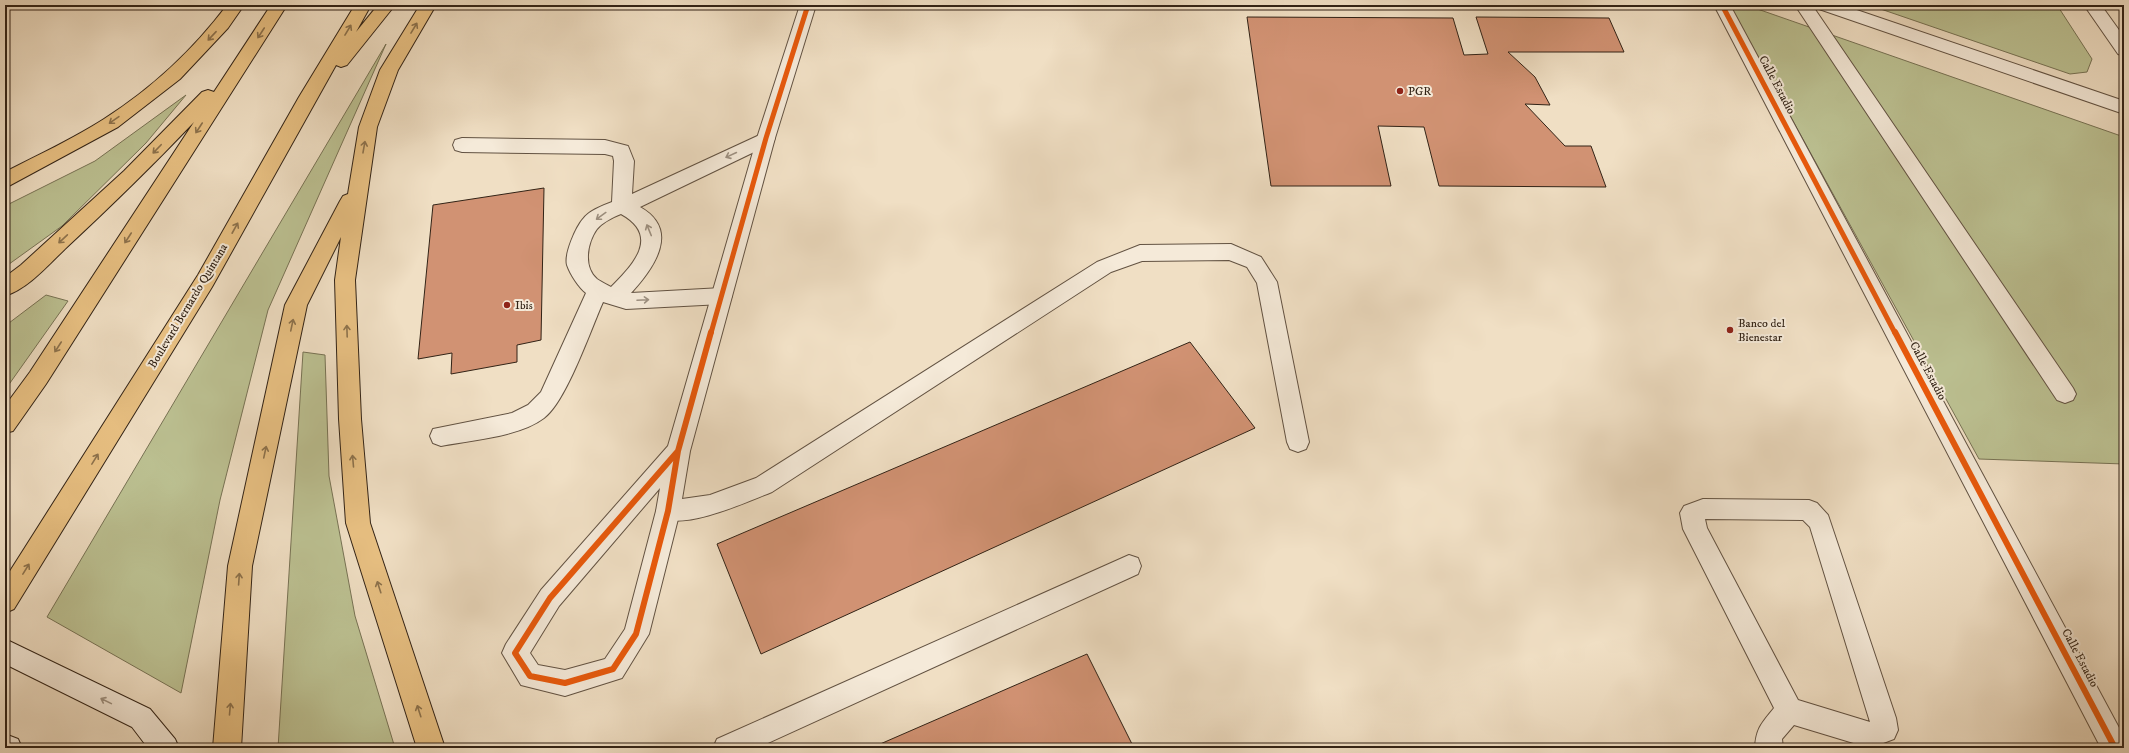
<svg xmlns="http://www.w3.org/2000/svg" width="2129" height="753" font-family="'IM FELL DW Pica',serif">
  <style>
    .green { fill: #bcc192; stroke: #777254 }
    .building { fill: #d19273; stroke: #322316 }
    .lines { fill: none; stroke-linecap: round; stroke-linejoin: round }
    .lane-casing { stroke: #625242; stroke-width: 2 }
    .street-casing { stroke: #625242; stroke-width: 2 }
    .secondary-casing { stroke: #322316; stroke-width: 2 }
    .highway-casing { stroke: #322316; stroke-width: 2 }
    .lane { fill: #f5ead9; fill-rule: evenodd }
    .street { fill: #f5ead9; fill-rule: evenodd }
    .secondary { fill: #f5ead9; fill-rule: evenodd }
    .highway { fill: #e8c082; fill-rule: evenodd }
    .cycleway-far1-casing { stroke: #f5ead9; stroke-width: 7 }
    .cycleway-casing { stroke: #f5ead9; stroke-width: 9 }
    .cycleway-far1 { stroke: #e8590c; stroke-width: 5 }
    .cycleway { stroke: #e8590c; stroke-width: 6 }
    .oneway { stroke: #8d724c }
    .oneway2 { stroke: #9d9081 }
    .poi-dot { fill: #8f2418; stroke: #f5ead9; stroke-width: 1.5 }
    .labels { text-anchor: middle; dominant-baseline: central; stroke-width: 4; stroke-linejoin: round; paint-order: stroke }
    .street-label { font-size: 12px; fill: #322316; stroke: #f5ead9 }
    .poi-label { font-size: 12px; fill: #322316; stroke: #f5ead9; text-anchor: start }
  </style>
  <rect width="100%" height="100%" fill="#f0dfc4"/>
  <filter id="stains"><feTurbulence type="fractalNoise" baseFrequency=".005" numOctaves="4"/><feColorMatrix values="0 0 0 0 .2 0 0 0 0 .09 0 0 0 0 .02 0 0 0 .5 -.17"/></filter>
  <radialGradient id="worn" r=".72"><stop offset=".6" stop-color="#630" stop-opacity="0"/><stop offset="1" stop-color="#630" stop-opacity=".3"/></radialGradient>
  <path class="green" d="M1729 5H1746L2124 137V464L1979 459Z
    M1869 5H2057L2092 59 2087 72 2070 74Z
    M386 44 268 310 220 500 181 693 47 617Z
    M186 95 146 143 62 226 5 267V206L95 161Z
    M46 295 68 301 5 390V326Z
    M303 352 325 355 329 476 355 616 395 748H278Z"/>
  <path class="building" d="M1247 17 1453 18 1464 55 1488 54 1476 17 1609 18 1624 52H1508L1535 77 1550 105 1525 104 1565 146H1591L1606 187 1439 186 1424 127 1378 126 1391 186H1271Z
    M544 188 541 340 517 345V362L451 374 452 353 418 359 433 205Z
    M1190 342 1255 428 761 654 717 544Z
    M1087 654 1134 748H871Z"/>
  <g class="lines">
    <defs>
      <path id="lane" d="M1795 5H1812L2073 388 2076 394 2073 400 2065 403 2057 400Z
        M1817 5H1842L2124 101V114L1819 9Z
        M2084 5H2101L2124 37V56L2118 54Z
        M766 132 773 133 775 138 773 143 640 207C681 230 654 268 631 293L722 288 729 290 732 296 729 302 722 304 626 309 603 302C591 329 566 402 544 418 519 437 472 440 441 446L433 443 430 436 433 429 512 413 528 405 541 392 586 293C579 288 570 274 567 265 564 254 576 227 583 219 590 210 602 206 612 202L614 161 613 156 605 154 462 152 455 150 453 145 455 140 462 138 605 140 628 146 634 161 632 194ZM621 214C661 236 633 265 611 287 606 284 601 282 597 279 583 267 587 243 597 229 602 223 613 217 621 214Z
        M1231 244 1261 257 1277 282 1309 442 1306 449 1298 452 1290 449 1287 442 1257 283 1247 267 1229 260 1142 261 1111 272 772 492C744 503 688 529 660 518L656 511 660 504 668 501 710 495 756 478 1097 262 1140 245Z
        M1703 499 1809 500 1817 503 1828 515 1896 718 1898 730 1894 739 1870 748 1794 725 1782 739 1783 748H1755C1756 728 1762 723 1774 708L1683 529 1680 513 1684 506ZM1705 519 1803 520 1810 527 1870 722 1798 700 1707 528Z
        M1129 555 1138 558 1141 566 1138 574 757 748H713L717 739Z"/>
      <path id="street" d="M800 5H816L775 138 690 451 680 511 649 634 622 678 565 696 521 685 502 653 506 644 541 590 668 446 757 138ZM660 488 656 511 625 629 605 659 565 670 538 665 530 653 559 606Z
        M1714 5H1730L2124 737V748H2101Z"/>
      <path id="secondary" d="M5 639 150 709 175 739 179 748H148L132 727 5 664Z
        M5 734 18 739 22 748H5Z"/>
      <path id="highway" d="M227 5H244L228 28 180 79 118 127 5 188V172C38 155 73 139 104 119 151 89 194 49 227 5Z
        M271 5H287L46 384 13 431 5 433V406L30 372 194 122C153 165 111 206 67 247 49 264 29 288 5 296V277L21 265 124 171 202 92 208 90 214 92Z
        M355 5H371L356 32 378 5H395L347 65 341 67 336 65 212 287 14 609 5 613V579L198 275 299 97Z
        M420 5H436L398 70 377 127 355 280 361 419 370 523 445 748H417L346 523 339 419 335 280 341 237 307 305 252 566 241 748H213L228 566 285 305 340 201 343 196 348 194 359 127 380 70Z"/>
    </defs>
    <use href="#lane" class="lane-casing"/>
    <use href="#street" class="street-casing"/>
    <use href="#secondary" class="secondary-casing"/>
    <use href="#highway" class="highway-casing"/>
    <use href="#lane" class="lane"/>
    <use href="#street" class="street"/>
    <use href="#secondary" class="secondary"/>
    <use href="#highway" class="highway"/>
    <defs>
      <path id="cycleway-far1" d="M1722 5 1895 333
        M711 333 766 138 808 5"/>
      <path id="cycleway" d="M1895 332 2115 748
        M678 451 668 511 636 634 613 669 565 683 530 676 515 653 550 598Z
        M678 451 711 332"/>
    </defs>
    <use href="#cycleway-far1" class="cycleway-far1-casing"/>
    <use href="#cycleway" class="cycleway-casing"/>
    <use href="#cycleway-far1" class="cycleway-far1"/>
    <use href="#cycleway" class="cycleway"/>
  </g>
  <defs><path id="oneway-shaft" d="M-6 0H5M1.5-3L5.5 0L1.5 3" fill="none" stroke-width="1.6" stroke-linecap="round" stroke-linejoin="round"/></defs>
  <g class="oneway">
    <use href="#oneway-shaft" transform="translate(414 28) rotate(-59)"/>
    <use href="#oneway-shaft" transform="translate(348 30) rotate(-59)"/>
    <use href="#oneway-shaft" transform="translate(261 33) rotate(123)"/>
    <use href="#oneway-shaft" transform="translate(212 36) rotate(133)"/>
    <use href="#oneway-shaft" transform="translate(114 120) rotate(145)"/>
    <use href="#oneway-shaft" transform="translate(199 128) rotate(123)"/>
    <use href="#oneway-shaft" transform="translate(364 147) rotate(-80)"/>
    <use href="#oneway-shaft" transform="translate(157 149) rotate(134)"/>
    <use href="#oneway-shaft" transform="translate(235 228) rotate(-61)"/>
    <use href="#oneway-shaft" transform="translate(128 238) rotate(123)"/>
    <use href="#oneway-shaft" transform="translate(63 239) rotate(137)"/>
    <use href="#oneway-shaft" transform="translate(292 325) rotate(-78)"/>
    <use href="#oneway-shaft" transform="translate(347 331) rotate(-92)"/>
    <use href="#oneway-shaft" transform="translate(58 347) rotate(123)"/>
    <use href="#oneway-shaft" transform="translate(265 452) rotate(-78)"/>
    <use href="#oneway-shaft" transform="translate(95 459) rotate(-58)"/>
    <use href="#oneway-shaft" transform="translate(353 461) rotate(-95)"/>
    <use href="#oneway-shaft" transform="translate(26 569) rotate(-58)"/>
    <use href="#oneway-shaft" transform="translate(239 579) rotate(-86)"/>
    <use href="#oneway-shaft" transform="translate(379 587) rotate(-108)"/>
    <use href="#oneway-shaft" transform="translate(230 709) rotate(-85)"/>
    <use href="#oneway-shaft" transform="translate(419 711) rotate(-108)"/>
  </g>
  <g class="oneway2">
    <use href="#oneway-shaft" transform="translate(731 155) rotate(155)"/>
    <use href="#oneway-shaft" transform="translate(601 216) rotate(144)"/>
    <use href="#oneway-shaft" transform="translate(649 230) rotate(-112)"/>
    <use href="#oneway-shaft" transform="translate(643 300) rotate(-3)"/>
    <use href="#oneway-shaft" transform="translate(106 701) rotate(-154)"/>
  </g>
  <g class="poi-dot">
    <circle cx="1400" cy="91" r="4"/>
    <circle cx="507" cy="305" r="4"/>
    <circle cx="1730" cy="330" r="4"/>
  </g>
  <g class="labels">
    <g class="street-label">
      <text transform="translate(1777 85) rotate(62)">Calle Estadio</text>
      <text transform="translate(188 306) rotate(-59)">Boulevard Bernardo Quintana</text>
      <text transform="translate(1928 371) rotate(62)">Calle Estadio</text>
      <text transform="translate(2080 658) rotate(62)">Calle Estadio</text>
    </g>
    <g class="poi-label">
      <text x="1408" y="91">PGR</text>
      <text x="515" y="305">Ibis</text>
      <text x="1738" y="323">Banco del<tspan x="1738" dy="14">Bienestar</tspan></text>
    </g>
  </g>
  <rect width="2129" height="753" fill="none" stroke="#f0dfc4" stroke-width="20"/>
  <rect x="6" y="6" width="2117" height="741" fill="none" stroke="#322316" stroke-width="2"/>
  <rect x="10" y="10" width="2109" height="733" fill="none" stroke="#322316"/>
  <rect width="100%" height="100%" filter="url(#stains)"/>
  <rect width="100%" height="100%" fill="url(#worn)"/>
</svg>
